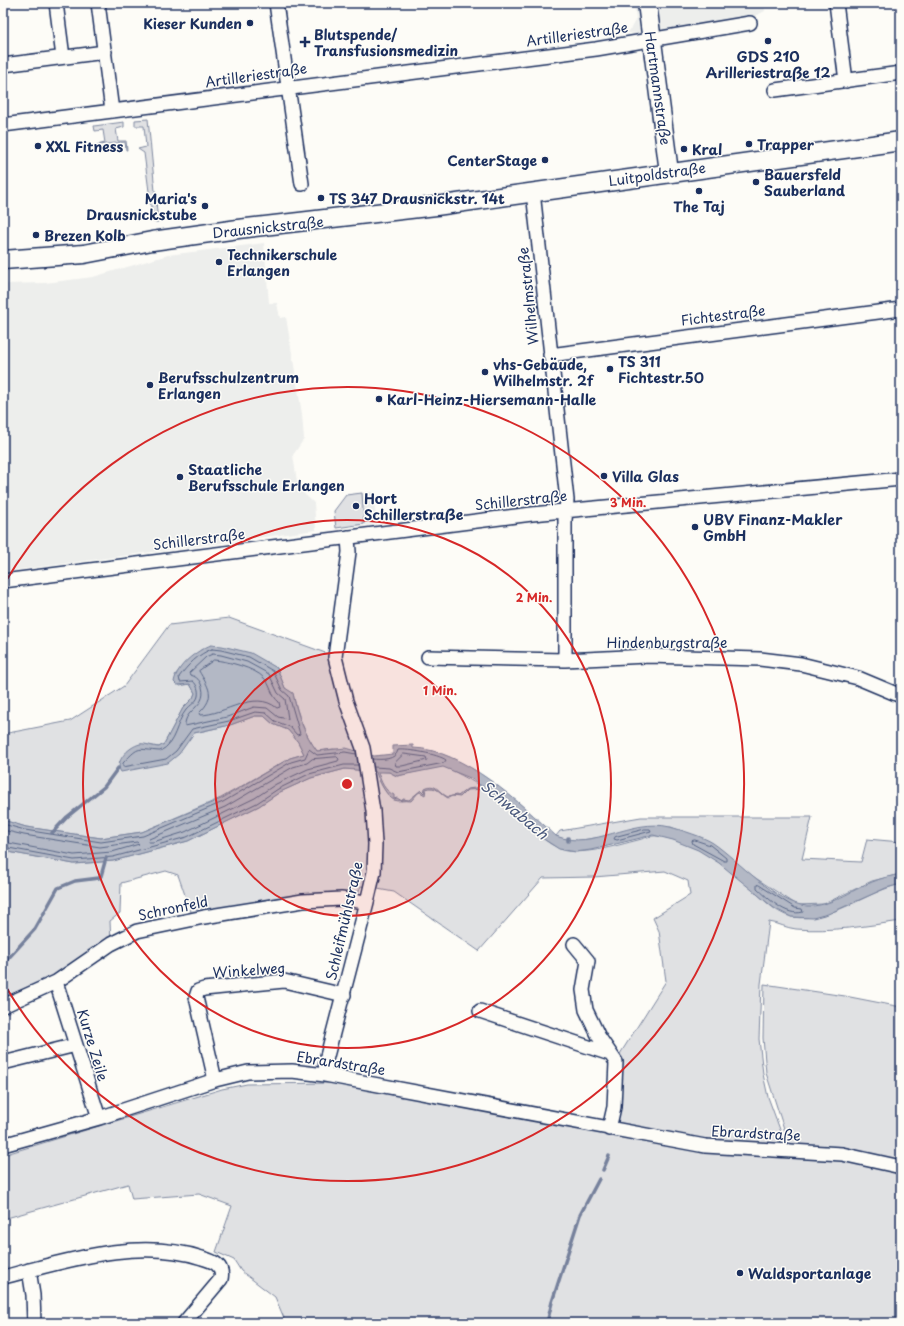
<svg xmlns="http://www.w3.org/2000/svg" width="904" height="1326" font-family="'Playpen Sans',sans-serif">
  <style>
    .built { fill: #edeeec }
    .green { fill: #e0e1e3; stroke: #7e88a0 }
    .water { fill: #b3b8c5; stroke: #76819c; fill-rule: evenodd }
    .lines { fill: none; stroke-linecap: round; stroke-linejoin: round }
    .shore { stroke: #586687; stroke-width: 1 }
    .stream { stroke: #76819c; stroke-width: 3.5 }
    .minor-casing { stroke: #1b2f5e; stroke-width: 16 }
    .secondary-casing { stroke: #1b2f5e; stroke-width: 21 }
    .minor { stroke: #fdfcf7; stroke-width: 13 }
    .secondary { stroke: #fdfcf7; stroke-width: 18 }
    .ring { fill: none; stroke: #d62828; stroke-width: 2 }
    .poi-dot { fill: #1b2f5e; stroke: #fdfcf7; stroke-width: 1.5 }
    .labels { text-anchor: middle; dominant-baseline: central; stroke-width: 3; stroke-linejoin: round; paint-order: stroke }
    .poi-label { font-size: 14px; font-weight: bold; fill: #1b2f5e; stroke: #fdfcf7; text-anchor: start }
    .street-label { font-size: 14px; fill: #1b2f5e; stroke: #fdfcf7 }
    .water-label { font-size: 15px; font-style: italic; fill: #49587d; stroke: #fdfcf7 }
    .centre { fill: #d62828; stroke: #fdfcf7; stroke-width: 2 }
    .ring-label { font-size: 12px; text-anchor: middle; font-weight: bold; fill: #d62828; stroke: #fdfcf7; stroke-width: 3; stroke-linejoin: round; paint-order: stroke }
  </style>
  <rect width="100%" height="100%" fill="#fdfcf7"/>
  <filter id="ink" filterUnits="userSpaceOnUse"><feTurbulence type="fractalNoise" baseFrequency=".025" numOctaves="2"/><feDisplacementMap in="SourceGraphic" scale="8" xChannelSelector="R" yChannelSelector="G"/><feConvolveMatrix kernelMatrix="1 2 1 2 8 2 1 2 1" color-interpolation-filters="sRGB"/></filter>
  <g filter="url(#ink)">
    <path class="built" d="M634 3H764L765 11 743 22 653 35 628 33 636 19Z
      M264 243 269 303H277L280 318 286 317 302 414 304 439 293 455 298 488 314 503 316 530 3 572V284L45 283 93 277 168 255Z
      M373 492 377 524 336 528 334 511 346 495Z"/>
    <path class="green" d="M148 119 158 222H153L144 153 138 149 146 147 144 126H135V120Z
      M124 122V127L116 129 118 141H126L127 150H126L125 142 99 145 98 154 97 145 105 143 103 130 95 131 94 126Z
      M362 493 364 524 336 528 334 511 346 495Z
      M229 618 331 655 365 752 333 749 317 751C304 733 298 715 293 694L285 688 277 668 202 649 187 661 175 675 180 686 190 684 195 693 193 698 183 708 164 744 159 747 141 744 119 762 189 738 194 733 230 725 255 716H264L273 724 288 730 298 742 304 754 290 758 221 798 142 832 101 838 26 827 3 820V734L70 721 124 686 169 625Z
      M443 766C468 778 491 791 512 809 528 823 539 839 558 848 577 858 618 845 638 840 643 839 648 836 653 836 658 835 666 838 671 839 698 846 723 864 744 882 758 893 773 913 792 917 831 923 865 892 901 884V921C866 926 831 932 796 929 786 928 778 923 769 922L761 984 759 1039 763 1074 768 1097 782 1135 781 1142 778 1146 736 1144 615 1126 620 1054 666 981 659 931 653 918 690 895 688 881 665 871 594 877 543 878 479 951 394 892 361 886 356 898 192 915 178 875 166 871 121 883 120 913 110 921 111 944 56 982 3 1001V851L74 864 113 861 188 841 259 806 280 792 311 778 345 769 389 772 397 776Z
      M641 817H812L802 859 861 862 867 839 901 842V874L872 881 824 904 797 905 688 834 671 827 575 841H568L556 836 560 831Z
      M764 984 845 996 901 1007V1162L788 1147 786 1135 766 1073 763 1038Z
      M338 1083 472 1105 674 1147 707 1152 853 1161 901 1172V1323H280L284 1318 275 1297 241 1271 234 1260 216 1252 232 1206 199 1194 132 1199 128 1184 3 1219V1155L222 1089 247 1084Z"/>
    <path class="water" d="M211 645 222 646 251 653 277 668 285 688 293 693C297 715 304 733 317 751L346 748 374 756 393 754V746L413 745V748C463 749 520 803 556 836 594 851 631 817 670 827 681 830 704 837 713 843 738 860 777 904 807 906 831 907 851 890 872 882 881 878 891 876 901 874V884L886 888 828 914 813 918 791 917 774 908 719 863 698 850 673 840 653 835 591 850 576 852 559 849 539 836 512 809 486 789 467 790 460 797 452 796 448 798C440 794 437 785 426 789L425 795 420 792 418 793 411 801C405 800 399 802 394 800 387 797 378 780 376 772L345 769 311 778 280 792 259 806 188 841 113 861 74 864 3 851V820L26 827 101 838 142 832 221 799 290 758 304 754 298 742 288 730 273 724 264 716H255L230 725 194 733 179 754 168 763 121 772C114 762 128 747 140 744 146 743 153 747 159 747L164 744 183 708 193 698 195 693 190 684 177 685 174 682C177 665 196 651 211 645ZM443 767 470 778 483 787 467 789 458 796 456 795 448 797C439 793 436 782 425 788L424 793 421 790 409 800 403 799 402 801 397 798 394 799V795C384 790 381 782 378 772H389L397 776Z"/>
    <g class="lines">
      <path class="shore" d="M212 649 221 650 249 657 273 671 282 690 289 696 300 734 297 735 290 727 275 721 266 713 255 712 229 721 192 729 176 751 166 759 123 767V763C141 744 137 750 160 751 176 744 176 722 186 710 190 705 197 702 198 696 199 690 197 685 193 681L180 682 179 677C188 665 198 654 212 649Z
        M213 654 221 655 247 662 269 674 278 693 285 699 288 719 278 717 267 708 254 707 227 717 185 726C184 708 210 707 201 684 199 679 195 676 190 675L189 673 206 657Z
        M214 660C227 661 255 668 264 678 271 685 271 696 279 702L280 707 277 708C254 689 225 715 200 715L199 713C217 696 208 687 199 671Z
        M404 754 426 757 427 760 402 766H396L395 763Z
        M337 757 339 759 338 761 308 769 276 784 255 798 185 832 153 842H148L149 839 225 807 293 767 307 763 312 759Z
        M372 759C382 760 396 760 398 750 408 749 438 754 446 760L444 763 398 772 389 768 374 767
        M3 824 25 830 101 842 143 836 223 802 291 762 305 758 309 749 317 755 345 752 356 754
        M645 829H650L651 831 617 840 614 839 615 837Z
        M3 830 24 835 100 847 137 842 139 844 112 852 74 855 3 842
        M695 840 710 845 726 858V861H724L693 844 692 841Z
        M3 847 74 860 113 857 187 837 257 803 278 789 309 774 344 765H358
        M759 885 795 908 802 909 803 912C786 917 768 898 757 888V885Z"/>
      <path class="stream" d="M52 833 67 817 104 787 118 768
        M568 841V838
        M3 964 35 929 58 888 75 881 99 878 101 876 106 858
        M603 1170 609 1156
        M547 1323 552 1302 580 1215 599 1179"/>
      <defs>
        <path id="minor" d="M56 3 63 57
          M98 3 112 111
          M276 3 302 184
          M836 3 846 81
          M3 65 105 52
          M775 90 901 73
          M3 125 596 49 750 23
          M533 192 567 500 565 520V660
          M550 355 901 309
          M3 581 532 514 901 479
          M428 657 565 660 647 656 760 659 801 664 858 678 901 696
          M574 944 588 961 583 990 586 1010 599 1037 616 1062 614 1107 609 1129
          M56 982 99 1118
          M3 1006 56 982 111 944 137 931 204 917 303 901 341 899 367 902
          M480 1011 610 1054
          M3 1063 76 1045
          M325 1075 326 1060 367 902 374 872 375 844 373 811 363 748 346 701 335 657 349 552 348 537
          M215 1080 196 997 198 991 204 989 284 981 344 995
          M3 1145 99 1118 215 1080 248 1072 292 1071 325 1075 705 1146 842 1154 901 1167
          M29 1270 33 1295 34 1323
          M3 1277C67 1261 136 1237 202 1258 213 1261 224 1265 221 1279L184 1323"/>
        <path id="secondary" d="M647 3 669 172
          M3 260 84 254 152 241 238 229 436 206 901 141"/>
      </defs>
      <use href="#minor" class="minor-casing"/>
      <use href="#secondary" class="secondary-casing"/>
      <use href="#minor" class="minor"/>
      <use href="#secondary" class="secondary"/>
    </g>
  </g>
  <circle cx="347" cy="784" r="132" fill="#d62828" fill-opacity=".12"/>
  <g class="ring">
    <circle cx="347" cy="784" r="132"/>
    <circle cx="347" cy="784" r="264"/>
    <path d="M3 586A397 397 0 1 1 3 982"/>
  </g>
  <g class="poi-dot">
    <circle cx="250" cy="23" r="4"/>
    <circle cx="768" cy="41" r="4"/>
    <path d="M303 36h4v4h4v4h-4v4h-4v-4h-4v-4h4z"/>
    <circle cx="749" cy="144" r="4"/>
    <circle cx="38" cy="146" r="4"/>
    <circle cx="684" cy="149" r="4"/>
    <circle cx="545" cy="160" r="4"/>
    <circle cx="756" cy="182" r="4"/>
    <circle cx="699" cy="191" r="4"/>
    <circle cx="321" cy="198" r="4"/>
    <circle cx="205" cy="206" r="4"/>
    <circle cx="36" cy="235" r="4"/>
    <circle cx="219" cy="262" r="4"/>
    <circle cx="610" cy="369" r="4"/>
    <circle cx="485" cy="372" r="4"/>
    <circle cx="150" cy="385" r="4"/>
    <circle cx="379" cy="399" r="4"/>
    <circle cx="604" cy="476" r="4"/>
    <circle cx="180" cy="477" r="4"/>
    <circle cx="356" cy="506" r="4"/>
    <circle cx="695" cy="527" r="4"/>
    <circle cx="740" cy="1273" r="4"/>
  </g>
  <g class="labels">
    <g class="poi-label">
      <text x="242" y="23" text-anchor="end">Kieser Kunden</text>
      <text x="314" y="34">Blutspende/<tspan x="314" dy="16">Transfusionsmedizin</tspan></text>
      <text x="768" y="56" text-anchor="middle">GDS 210<tspan x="768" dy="16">Arilleriestraße 12</tspan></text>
      <text x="757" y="144">Trapper</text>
      <text x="46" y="146">XXL Fitness</text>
      <text x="692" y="149">Kral</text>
      <text x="537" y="160" text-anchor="end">CenterStage</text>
      <text x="764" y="174">Bauersfeld<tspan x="764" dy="16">Sauberland</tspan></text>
      <text x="197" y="198" text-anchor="end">Maria's<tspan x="197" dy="16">Drausnickstube</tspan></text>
      <text x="329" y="198">TS 347 Drausnickstr. 14t</text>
      <text x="699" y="206" text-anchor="middle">The Taj</text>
      <text x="44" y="235">Brezen Kolb</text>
      <text x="227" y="254">Technikerschule<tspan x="227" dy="16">Erlangen</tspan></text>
      <text x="618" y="361">TS 311<tspan x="618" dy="16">Fichtestr.50</tspan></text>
      <text x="493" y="364">vhs-Gebäude,<tspan x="493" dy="16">Wilhelmstr. 2f</tspan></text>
      <text x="158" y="377">Berufsschulzentrum<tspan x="158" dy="16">Erlangen</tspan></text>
      <text x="387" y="399">Karl-Heinz-Hiersemann-Halle</text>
      <text x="188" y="469">Staatliche<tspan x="188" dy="16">Berufsschule Erlangen</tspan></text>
      <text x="612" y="476">Villa Glas</text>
      <text x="364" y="498">Hort<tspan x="364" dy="16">Schillerstraße</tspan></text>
      <text x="703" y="519">UBV Finanz-Makler<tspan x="703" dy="16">GmbH</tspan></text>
      <text x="748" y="1273">Waldsportanlage</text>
    </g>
    <g class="street-label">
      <text transform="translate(577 34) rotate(-8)">Artilleriestraße</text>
      <text transform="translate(256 75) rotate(-8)">Artilleriestraße</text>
      <text transform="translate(658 88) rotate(82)">Hartmannstraße</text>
      <text transform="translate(657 174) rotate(-8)">Luitpoldstraße</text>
      <text transform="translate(268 227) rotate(-6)">Drausnickstraße</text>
      <text transform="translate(528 296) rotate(-96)">Wilhelmstraße</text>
      <text transform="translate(723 315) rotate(-7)">Fichtestraße</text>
      <text transform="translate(521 500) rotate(-6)">Schillerstraße</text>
      <text transform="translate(199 539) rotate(-7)">Schillerstraße</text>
      <text x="667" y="642">Hindenburgstraße</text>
      <text transform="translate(173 908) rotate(-12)">Schronfeld</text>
      <text transform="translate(344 921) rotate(-77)">Schleifmühlstraße</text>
      <text transform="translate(249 970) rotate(-4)">Winkelweg</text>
      <text transform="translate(93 1045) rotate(73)">Kurze Zeile</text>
      <text transform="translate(341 1063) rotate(9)">Ebrardstraße</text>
      <text transform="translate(756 1133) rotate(3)">Ebrardstraße</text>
    </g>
    <g class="water-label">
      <text transform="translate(515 809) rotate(40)">Schwabach</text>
    </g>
  </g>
  <circle cx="347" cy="784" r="6" class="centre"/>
  <g class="ring-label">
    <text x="628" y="507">3 Min.</text>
    <text x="534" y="602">2 Min.</text>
    <text x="440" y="695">1 Min.</text>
  </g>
  <rect width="904" height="1326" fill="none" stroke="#fdfcf7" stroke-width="16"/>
  <rect x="8" y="8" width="888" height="1310" fill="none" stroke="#1b2f5e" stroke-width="1.5" filter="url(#ink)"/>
</svg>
